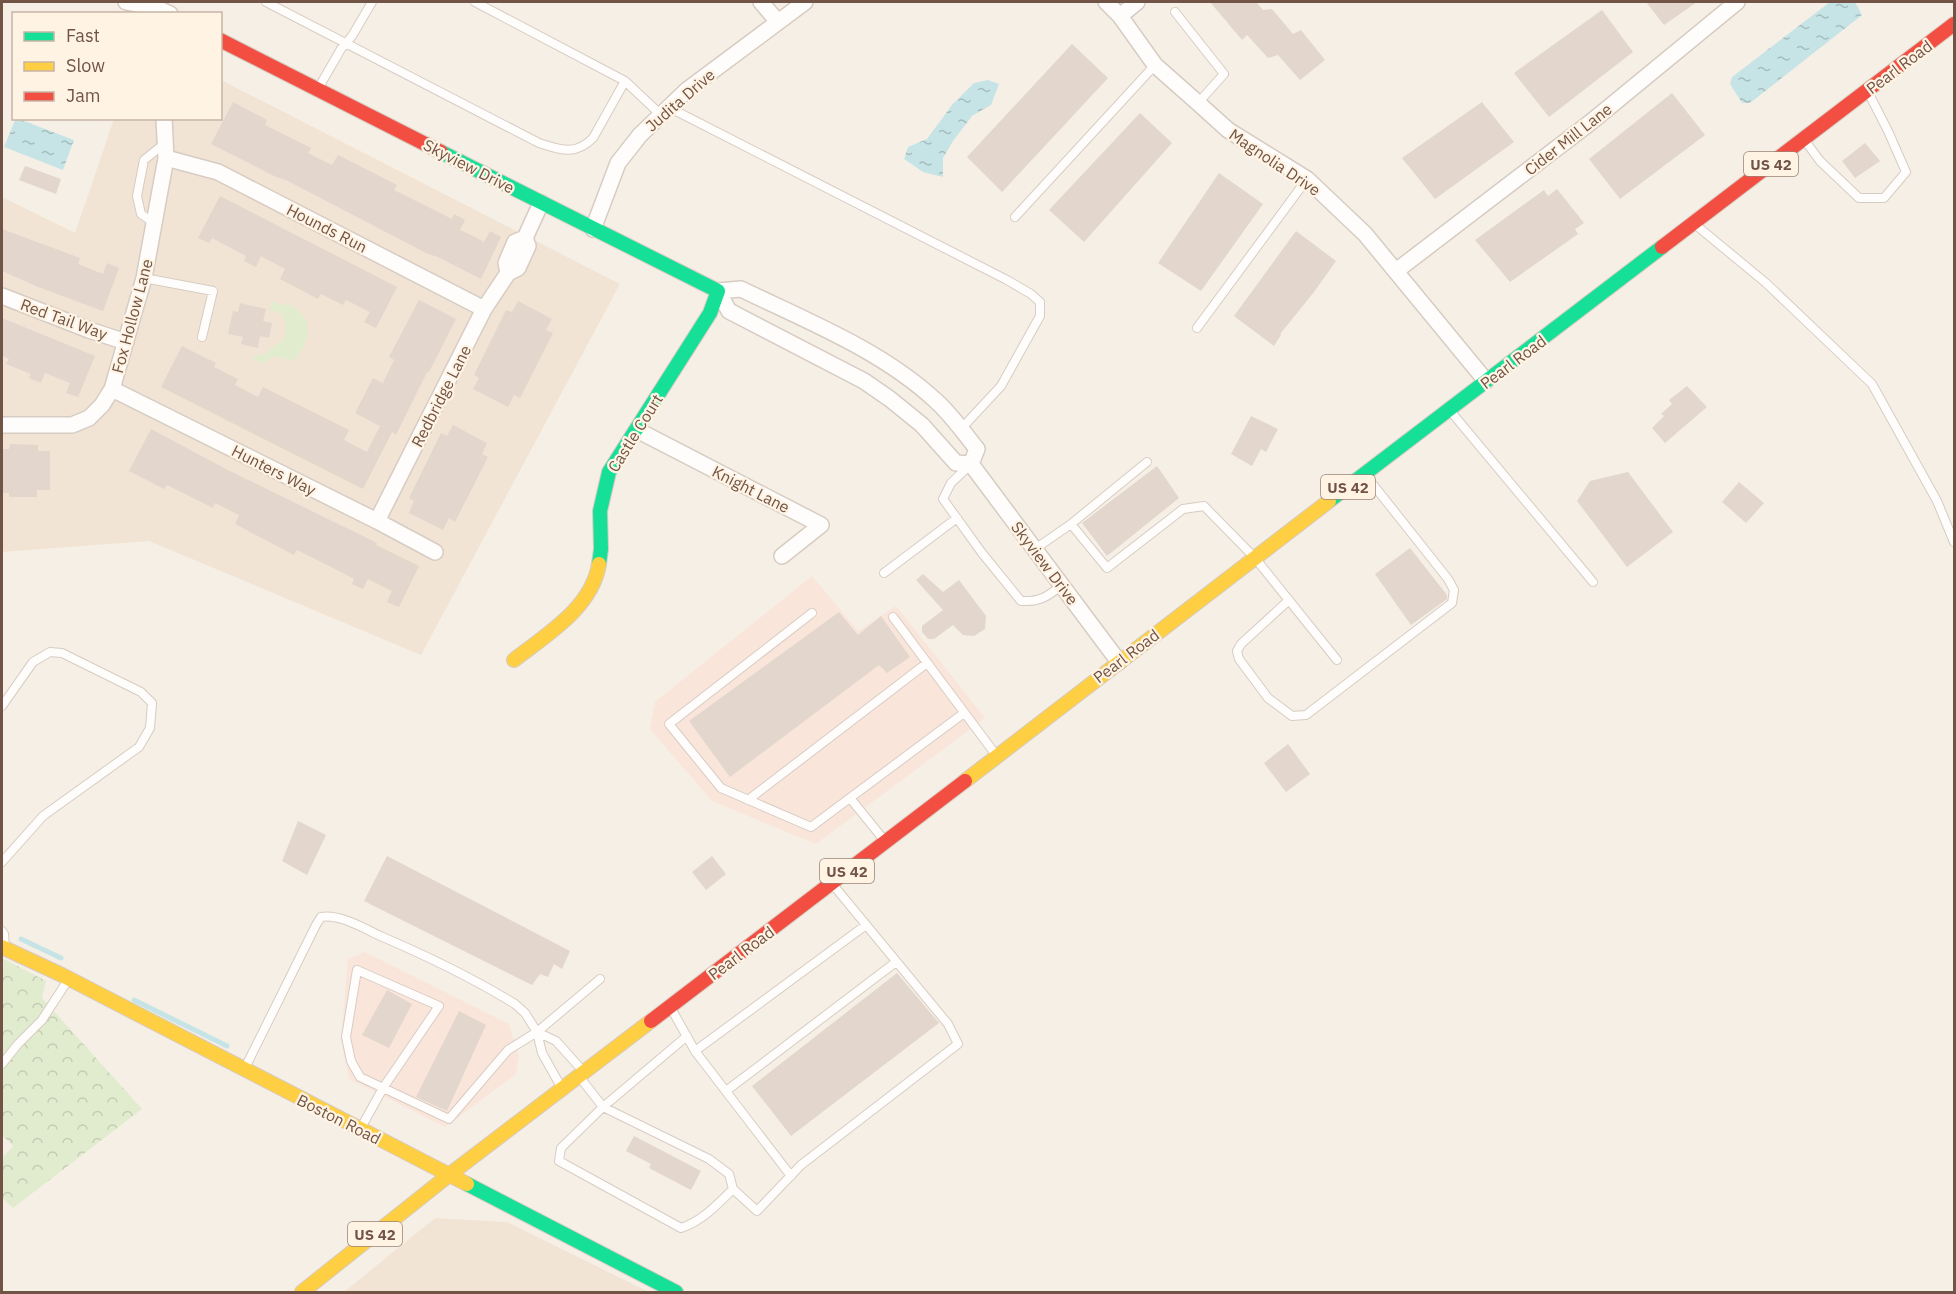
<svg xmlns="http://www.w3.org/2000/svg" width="1956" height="1294" font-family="'IBM Plex Sans',sans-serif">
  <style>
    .residential { fill: #f2e4d4 }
    .commercial { fill: #fae5da }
    .forest { fill: url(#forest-crowns) }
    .garden { fill: #e1eccf }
    .water { fill: url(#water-ripples) }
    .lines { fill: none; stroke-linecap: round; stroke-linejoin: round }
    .stream { stroke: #c6e4e6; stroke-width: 5 }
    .building { fill: #e2d6cd }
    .lane-casing { stroke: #d7ccc3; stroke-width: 10 }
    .street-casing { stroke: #d7ccc3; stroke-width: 18 }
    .fast-casing { stroke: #d6cbc2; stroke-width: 16 }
    .slow-casing { stroke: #d6cbc2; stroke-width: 16 }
    .jam-casing { stroke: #d6cbc2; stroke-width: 16 }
    .lane { stroke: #fefdfb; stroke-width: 8 }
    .street { stroke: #fefdfb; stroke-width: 15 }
    .fast { stroke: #16e098; stroke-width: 14 }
    .slow { stroke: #ffcf43; stroke-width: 14 }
    .jam { stroke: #f24e42; stroke-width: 14 }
    .labels { text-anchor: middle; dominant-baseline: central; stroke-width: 4.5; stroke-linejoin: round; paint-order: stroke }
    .shield { fill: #fff4e4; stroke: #9c8475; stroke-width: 1.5 }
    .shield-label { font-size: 15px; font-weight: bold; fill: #725446 }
    .street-label { font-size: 16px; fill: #725446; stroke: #fff4e4 }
  </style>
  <defs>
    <pattern id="forest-crowns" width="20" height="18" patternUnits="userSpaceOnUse" patternTransform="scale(1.5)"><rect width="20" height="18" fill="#e1eccf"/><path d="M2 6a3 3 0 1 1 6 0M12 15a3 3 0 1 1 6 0" fill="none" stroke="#c4ccb3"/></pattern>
    <pattern id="water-ripples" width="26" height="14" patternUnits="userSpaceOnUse" patternTransform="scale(1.5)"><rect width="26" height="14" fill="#c6e4e6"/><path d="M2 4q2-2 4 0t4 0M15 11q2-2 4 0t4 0" fill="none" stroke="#a5bbbc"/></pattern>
  </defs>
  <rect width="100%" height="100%" fill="#f6efe5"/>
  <path class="residential" d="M221 80 620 284 421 655 149 541 2 552V197L75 233 114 119 220 118Z
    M435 1218 507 1222 649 1292H344Z"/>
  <path class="commercial" d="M812 576 858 631 896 606 985 718 816 844 712 801 650 729 655 702Z
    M365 952 509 1024 519 1056 516 1074 445 1127 349 1079 341 1040 348 959Z"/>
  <path class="forest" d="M2 958 46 981 42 998 142 1109 13 1208 2 1198V1158L13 1146 2 1135Z"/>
  <path class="garden" d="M272 300 281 305 289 304C316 321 311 338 294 361L275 356 264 363 255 360 252 356 265 354 283 340 286 332V326L284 319 280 312 270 310Z"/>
  <path class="water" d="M1830 2H1855L1862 15 1750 103H1742L1730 84 1732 77Z
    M988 80 999 84 991 105 972 116 953 141 943 158V177L923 172 904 159 908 147 927 139 952 105 974 83Z
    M16 118 74 140 63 170 4 147Z"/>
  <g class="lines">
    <path class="stream" d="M21 939 61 958
      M134 1000 227 1046"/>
  </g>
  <path class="building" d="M1210 2H1256L1263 10 1272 9 1293 34 1301 30 1325 60 1300 80 1278 55 1268 58 1247 35 1242 40Z
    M1646 2H1697L1664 25Z
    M1602 10 1633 52 1549 117 1514 73Z
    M1072 44 1108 78 1002 192 967 157Z
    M1672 93 1705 135 1620 199 1589 159Z
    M233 102 267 120 265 125 311 148 308 153 332 165 338 155 397 185 394 190 452 219 454 214 465 220 460 230 473 236 484 242 490 231 501 237 481 279 438 257 428 254 286 180 276 177 211 144Z
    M1482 102 1514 142 1435 199 1402 158Z
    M1140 113 1172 143 1084 242 1049 210Z
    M1865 143 1880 161 1855 178 1842 161Z
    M25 166 61 179 56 194 19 180Z
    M1219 173 1263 204 1201 291 1158 263Z
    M1557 189 1584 223 1575 229 1578 234 1510 282 1475 240 1544 190 1548 196Z
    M220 196 397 287 376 328 364 322 370 312 346 300 343 305 321 294 318 299 280 279 285 269 261 256 256 267 244 261 246 256 212 238 209 243 198 238Z
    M2 229 80 258 78 264 103 274 107 263 119 268 103 311 38 287 2 271Z
    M1296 231 1336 261 1314 292 1280 334 1281 335 1274 346 1234 316Z
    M419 300 456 319 429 372H427L396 435 392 432 363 489 161 387 182 346 216 363 214 367 238 379 235 385 258 397 263 387 349 430 344 440 367 452 380 426 355 413 373 378 383 383 394 360 389 357Z
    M518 301 552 319 546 330 553 333 520 398 514 395 508 407 473 389 479 378 474 375 506 310 512 312Z
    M240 303 266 309 263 321 272 323 269 338 260 336 258 348 241 344 243 337 228 334 233 311 238 312Z
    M2 318 95 356 78 397 66 393 70 383 45 373 41 383 29 378 31 374 6 364 9 359 2 356Z
    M1687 386 1707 407 1665 443 1652 428 1664 416 1661 414 1672 404 1669 400Z
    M1251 416 1278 429 1266 452 1261 449 1252 466 1231 454Z
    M453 425 487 443 482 454 488 457 455 522 449 518 443 530 409 513 414 501 409 498 441 433 447 436Z
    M151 429 224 468 377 543 376 545 419 566 399 607 387 602 392 591 368 579 363 589 352 584 354 579 331 567 297 550 294 555 235 524 239 515 215 503 213 508 167 485 164 489 129 471Z
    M10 444 38 445V451H50V490H37V497H9V493H2V449H9Z
    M1157 466 1179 498 1107 556 1082 523Z
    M1628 472 1673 532 1627 567 1577 501 1590 481Z
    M1739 482 1764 503 1746 523 1722 502Z
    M1410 548 1447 595V599L1411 625 1375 574Z
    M923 574 943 592 959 580 986 616 985 629 974 636 963 635 953 625 934 639H928L922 632V626L943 610 916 580Z
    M839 612 858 635 881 616 910 657 887 673 879 665 730 777 689 721Z
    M1288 744 1310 774 1286 792 1264 763Z
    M298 821 326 835 307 875 282 861Z
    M387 856 570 951 562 969 554 964 548 977 540 974 532 985 364 901Z
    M712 856 726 874 706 890 692 872Z
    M897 973 939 1023 791 1136 752 1086Z
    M387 990 412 1004 389 1048 362 1035Z
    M459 1011 486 1025 447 1111 416 1097Z
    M634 1136 701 1171 691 1190 649 1168 651 1164 626 1151Z"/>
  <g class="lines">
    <defs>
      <path id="lane" d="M266 2 539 143C561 150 575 156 593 138L625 81
        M475 2 625 81 660 114
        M1175 12 1224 74 1198 103
        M319 87 341 49 352 36 372 2
        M668 107 1007 280 1031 294 1040 302V316L1001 386 961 429
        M1806 142 1820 161 1859 198H1884L1906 172 1888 131 1868 92
        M1015 217 1155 65
        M154 223 141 214 137 196 144 160 164 144
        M1697 226 1766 283 1872 384 1937 501 1954 542
        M144 278 213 291 202 337
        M1197 328 1307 179
        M1452 413 1593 582
        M971 464 951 483 943 499 982 553 1021 601C1040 602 1047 597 1062 585
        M1071 524 1147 462
        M1035 549 1071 524 1107 568 1183 509 1204 506 1255 558 1337 660
        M884 573 957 518
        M1289 600 1241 644 1237 651 1239 659 1268 698 1292 716 1306 715 1452 603 1454 590 1448 579 1367 477
        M812 613 669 724 721 788 811 827 964 713
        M893 617 996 755
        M2 706 33 662 50 652 62 653 141 692 152 703 150 728 139 747 43 816 2 862
        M850 798 884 840
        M748 800 927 663
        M2 931 4 934 5 947
        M672 1010 695 1051
        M537 1032 556 1041 583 1071
        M687 1036 603 1107 561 1148 559 1161 681 1228C702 1221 718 1204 733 1189L757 1211 801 1165 958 1044 948 1024 834 886
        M2 1064 18 1044 42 1020 68 980
        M245 1068 316 925 321 917C339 914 362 927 378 935 425 955 471 977 515 1004L525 1013 537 1032 542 1053 560 1085
        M582 1080 603 1107 709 1159 729 1174 733 1189
        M726 1091 896 962
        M362 1126 383 1088 439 1006 357 970 346 1037 351 1061 360 1077 449 1119 508 1050 537 1032 600 979
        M791 1176 695 1051 866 925"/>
      <path id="street" d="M126 2 157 8 170 14
        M761 2 778 22
        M1106 2 1120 16 1155 65 1198 103 1228 130 1307 179 1365 234 1486 381
        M1120 16 1137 2
        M166 158 218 172 484 309
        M593 229 618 163 640 135 687 90 805 2
        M525 238 515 242 506 263 508 273 518 268 528 246 525 238 541 203
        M1396 271 1591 122 1737 2
        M741 289C807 321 881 350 935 400 951 414 964 433 977 449L971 464 956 463 922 425 890 399 864 381 729 311 718 291Z
        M2 296 89 330 126 342
        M112 389 377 521 435 552
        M2 425H72L89 418 102 405 112 389 144 278 166 158 164 118
        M637 430 821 525 782 556
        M971 464 1119 662
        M377 521 484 309 508 273"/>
      <path id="fast" d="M441 152 718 291 710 313 609 472 600 511 601 549 599 564
        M1329 501 1662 247
        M467 1184 676 1292"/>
      <path id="slow" d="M514 660C546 635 592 608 599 564
        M965 781 1329 501
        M2 947 62 975 467 1184
        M302 1292 449 1175 651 1021"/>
      <path id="jam" d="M220 40 441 152
        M1662 247 1954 24
        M651 1021 965 781"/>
    </defs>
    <use href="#lane" class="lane-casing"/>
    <use href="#street" class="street-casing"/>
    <use href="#fast" class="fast-casing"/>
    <use href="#slow" class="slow-casing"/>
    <use href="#jam" class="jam-casing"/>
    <use href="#lane" class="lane"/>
    <use href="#street" class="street"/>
    <use href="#fast" class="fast"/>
    <use href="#slow" class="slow"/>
    <use href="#jam" class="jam"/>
  </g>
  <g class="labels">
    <g class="shield">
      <rect x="1744" y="152" width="54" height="24" rx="4.5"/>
      <rect x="1321" y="475" width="54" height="24" rx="4.5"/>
      <rect x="820" y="859" width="54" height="24" rx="4.5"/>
      <rect x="348" y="1222" width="54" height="24" rx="4.5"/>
    </g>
    <g class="shield-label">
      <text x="1771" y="164">US 42</text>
      <text x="1348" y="487">US 42</text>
      <text x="847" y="871">US 42</text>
      <text x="375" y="1234">US 42</text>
    </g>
    <g class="street-label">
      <text transform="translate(1899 67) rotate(-37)">Pearl Road</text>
      <text transform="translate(680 100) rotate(-41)">Judita Drive</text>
      <text transform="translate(1568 139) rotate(-38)">Cider Mill Lane</text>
      <text transform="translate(1275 162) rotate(34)">Magnolia Drive</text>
      <text transform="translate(469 166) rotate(27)">Skyview Drive</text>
      <text transform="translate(327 228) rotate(27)">Hounds Run</text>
      <text transform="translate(132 316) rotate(-75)">Fox Hollow Lane</text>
      <text transform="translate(64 319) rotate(20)">Red Tail Way</text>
      <text transform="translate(1513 362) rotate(-37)">Pearl Road</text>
      <text transform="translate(441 396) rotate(-63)">Redbridge Lane</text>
      <text transform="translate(635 433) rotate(-58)">Castle Court</text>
      <text transform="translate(274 470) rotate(27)">Hunters Way</text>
      <text transform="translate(751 489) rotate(27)">Knight Lane</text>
      <text transform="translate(1045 563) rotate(53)">Skyview Drive</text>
      <text transform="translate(1126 656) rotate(-37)">Pearl Road</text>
      <text transform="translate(741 953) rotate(-37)">Pearl Road</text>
      <text transform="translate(339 1119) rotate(27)">Boston Road</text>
    </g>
  </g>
  <rect width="1956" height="1294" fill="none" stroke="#725446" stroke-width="6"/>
  <rect x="12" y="12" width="210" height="108" fill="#fff4e4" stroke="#c7b4a5" stroke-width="1.5"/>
  <rect x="24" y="32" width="30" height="9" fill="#16e098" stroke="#c7b4a5" stroke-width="1.5"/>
  <text x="66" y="42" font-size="18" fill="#725446">Fast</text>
  <rect x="24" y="62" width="30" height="9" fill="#ffcf43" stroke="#c7b4a5" stroke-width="1.5"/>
  <text x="66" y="72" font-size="18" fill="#725446">Slow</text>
  <rect x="24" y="92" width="30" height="9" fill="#f24e42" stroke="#c7b4a5" stroke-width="1.5"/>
  <text x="66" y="102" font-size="18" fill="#725446">Jam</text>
</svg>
